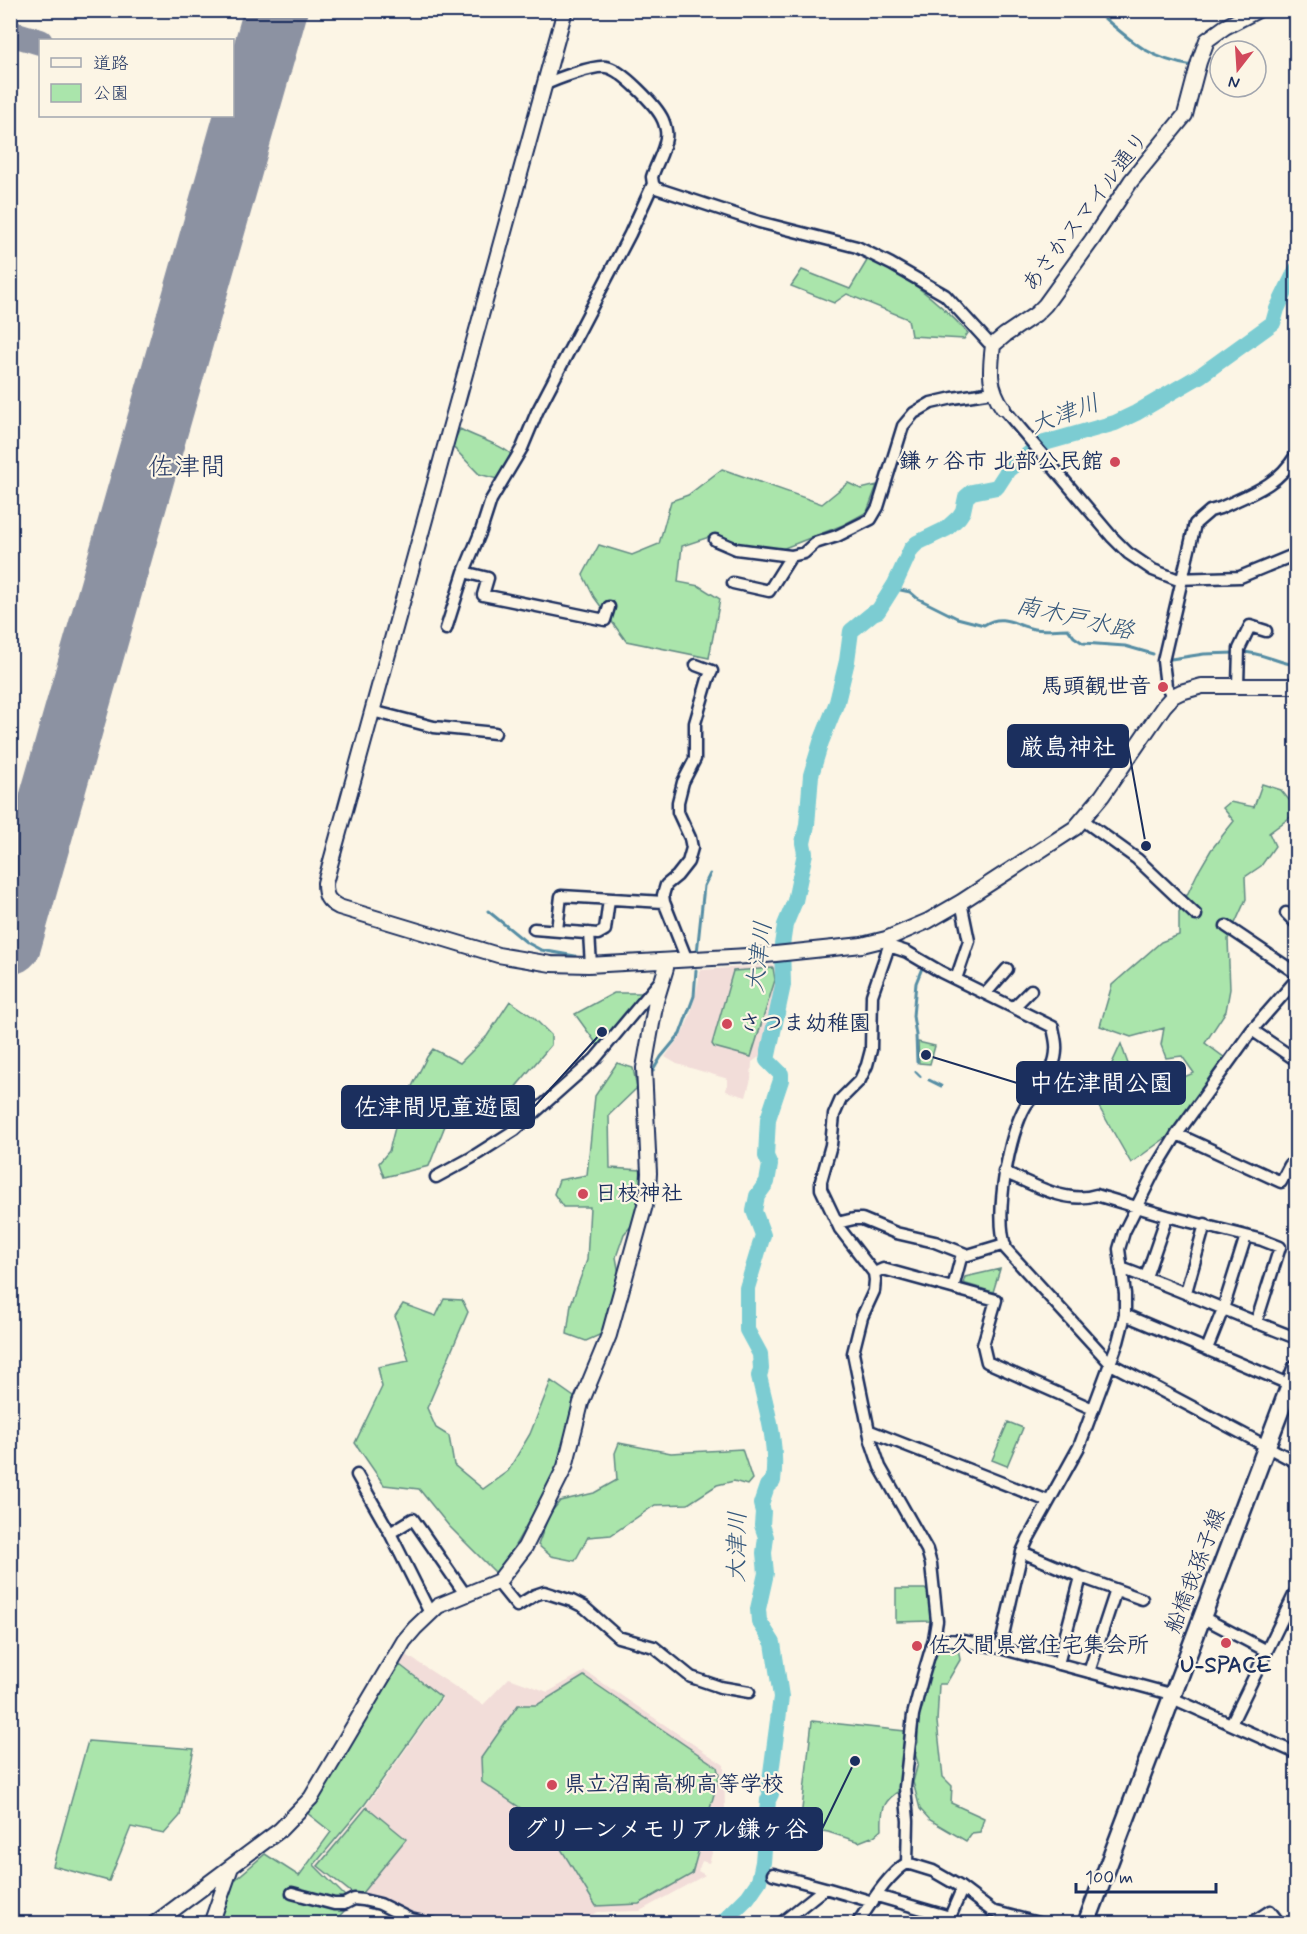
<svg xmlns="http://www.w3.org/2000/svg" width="1307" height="1934" font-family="Mynerve,'Klee One',sans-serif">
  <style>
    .built { fill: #f2ddd9 }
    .green { fill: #aae5ab; stroke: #628a84; stroke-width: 1.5 }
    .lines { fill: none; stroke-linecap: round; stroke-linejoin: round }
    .stream { stroke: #558da4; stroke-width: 3 }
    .river { stroke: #7bccd2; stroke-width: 16 }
    .taxiway { stroke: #8c92a2; stroke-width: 26 }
    .runway { stroke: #8c92a2; stroke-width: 63 }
    .street-casing { stroke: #1b2f5e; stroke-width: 15 }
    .secondary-casing { stroke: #1b2f5e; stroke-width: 18 }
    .primary-casing { stroke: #1b2f5e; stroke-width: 21 }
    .street { stroke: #fcf5e5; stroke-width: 10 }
    .secondary { stroke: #fcf5e5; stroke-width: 14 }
    .primary { stroke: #fcf5e5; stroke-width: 16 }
    .poi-dot { fill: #d1495b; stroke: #fcf5e5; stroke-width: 2 }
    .labels { text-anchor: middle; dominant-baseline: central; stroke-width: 4.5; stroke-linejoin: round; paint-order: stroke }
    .street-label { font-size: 22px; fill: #1b2f5e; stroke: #fcf5e5 }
    .poi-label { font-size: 22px; font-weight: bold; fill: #1b2f5e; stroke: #fcf5e5; text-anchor: start }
    .water-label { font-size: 24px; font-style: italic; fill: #33567b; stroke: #fcf5e5 }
    .quarter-label { font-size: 26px; fill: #1b2f5e; stroke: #fcf5e5 }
    .leader { fill: none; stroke: #1b2f5e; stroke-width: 2 }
    .callout-dot { fill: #1b2f5e; stroke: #fcf5e5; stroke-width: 2 }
    .callout { fill: #1b2f5e; stroke: #1b2f5e; stroke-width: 2 }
    .callout-label { font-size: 24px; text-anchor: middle; font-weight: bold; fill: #fff }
  </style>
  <rect width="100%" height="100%" fill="#fcf5e5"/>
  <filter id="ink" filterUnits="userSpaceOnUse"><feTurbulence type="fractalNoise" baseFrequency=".0167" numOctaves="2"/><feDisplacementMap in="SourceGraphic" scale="12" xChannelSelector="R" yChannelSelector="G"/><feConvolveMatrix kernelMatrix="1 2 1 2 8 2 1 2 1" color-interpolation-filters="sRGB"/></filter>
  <g filter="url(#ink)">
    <path class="built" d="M776 965 779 980 764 1036 762 1055 752 1062 751 1079 746 1097 726 1091 728 1079 677 1064 665 1057 683 1032 690 1016 698 984 700 970Z
      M405 1654 483 1705 509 1678 548 1692 585 1671 724 1765 725 1811 709 1863 702 1861 698 1871 705 1875 640 1911 598 1912 576 1923H441L352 1895 316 1866 366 1806 442 1698 399 1663Z"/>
    <path class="green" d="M868 259C906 274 940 303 968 333L964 339 911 336 908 319 847 294 834 303 791 286 802 270 850 289Z
      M460 429C476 438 501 444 513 456L497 479 479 474 452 446Z
      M722 469 822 504 848 483 861 489 877 485 867 512 843 525 782 549 739 546 715 535 682 546 678 582 699 586 720 599 709 658 626 641 594 597 583 575 599 545 632 555 659 544 671 501 688 495Z
      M1262 784 1281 790 1289 800 1296 795V813L1269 833 1275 846 1261 866 1245 877 1246 899 1228 939 1230 989 1226 1011 1205 1043 1225 1058 1171 1134 1131 1163 1095 1100 1121 1044 1139 1095 1194 1073 1182 1056 1166 1058 1161 1045 1164 1028 1131 1037 1100 1026 1112 985 1161 942 1179 935V912L1197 874 1211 850 1234 821 1223 808 1230 802 1254 807Z
      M773 968 775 980 751 1057 714 1047 712 1044 733 971Z
      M614 993H648L601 1050 575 1014Z
      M510 1001 533 1017 551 1035V1045L497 1109 452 1108 429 1166 384 1177 379 1163 389 1151 399 1112 427 1057 433 1049 460 1063 487 1036Z
      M918 1042 935 1046 930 1064 919 1063Z
      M617 1063 633 1068 637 1088 609 1115 610 1168 642 1170 641 1205 632 1225 624 1234 616 1257 619 1274 604 1333 586 1341 567 1334 571 1304 587 1260 590 1207H563L554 1194 559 1180 587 1175 595 1096Z
      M1000 1269 993 1292 963 1283 965 1277Z
      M444 1299 462 1300 468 1312 427 1408 436 1428 449 1436 454 1465 483 1489 508 1471 530 1434 551 1381 574 1397 559 1468 498 1575 449 1526 419 1489 384 1485 355 1443 382 1387 378 1367 409 1361 395 1316 403 1304 436 1316Z
      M1008 1422 1023 1428 1007 1466 992 1460Z
      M619 1443 671 1453 742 1449 752 1479 747 1485 734 1481 717 1485 688 1504 655 1505 611 1535 588 1537 575 1561 551 1556 538 1545 549 1515 560 1501 594 1493 617 1480 615 1453Z
      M896 1589H925L928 1592 931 1621 896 1622Z
      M945 1643 958 1647 960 1660 946 1684H939L937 1722 943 1777 952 1786 951 1803 984 1818 980 1832 972 1833 966 1841 930 1820 920 1809 913 1782 918 1763 914 1751 918 1742 917 1720 923 1706 921 1691C932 1676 932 1656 945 1643Z
      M400 1665 441 1697 365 1804 314 1865 345 1896 346 1909 333 1923 218 1924 229 1885 265 1854 299 1876 331 1832 306 1812Z
      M584 1676 717 1767 719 1776 692 1874 639 1904 596 1906 547 1826 482 1782 481 1758 518 1705H537Z
      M812 1721 905 1731 901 1790C883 1800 881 1810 882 1829L874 1836 859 1842 828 1832 800 1827Z
      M88 1741 194 1749 180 1816 164 1834 131 1827 109 1881 53 1866Z
      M367 1807 406 1839 362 1893H352L318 1866Z"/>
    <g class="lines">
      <path class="stream" d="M1095 10C1129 39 1147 59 1193 66
        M891 588 910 592 917 598 957 618 984 625C1004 613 1014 625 1034 629 1045 631 1057 629 1068 629L1074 637 1083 643 1125 646 1153 654
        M1242 652C1261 652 1278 663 1296 665
        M1171 659 1204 654 1235 653
        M488 911 526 942 541 950 575 956
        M722 951 754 948
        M697 953 704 886 710 874
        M917 1062 916 1035 913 1016 916 983 922 968
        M916 1072 920 1076
        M649 1077 661 1057 680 1034 694 996 696 970
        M929 1080 941 1086
        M655 1174V1188"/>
      <path class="river" d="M721 1924 748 1897 759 1881 763 1862 768 1800 771 1794 769 1788 781 1697 773 1643 759 1621 758 1609 766 1573 764 1553 766 1537 762 1525 763 1512 761 1504 767 1486 773 1481C778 1445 767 1411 759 1376L761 1369 760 1354 747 1330V1288L763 1235 754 1211 757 1196 767 1182 770 1165 766 1156 768 1119 781 1080V1074L767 1060 783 985 782 945 785 925 795 901 805 853 803 843 807 825 811 775 821 742 837 702 847 661 851 631 873 613 878 611 895 584 911 549 917 543 946 529 959 517 963 511 966 497 972 492 997 487 1008 470 1041 444 1115 423 1136 413 1201 375 1273 323 1277 309 1296 270"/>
      <path class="taxiway" d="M10 33 40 42
        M232 100 249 105"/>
      <path class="runway" d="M10 943 276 10"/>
      <defs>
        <path id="street" d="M544 85C556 79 594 65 606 67 621 69 657 106 663 120 665 125 667 133 666 138 664 152 656 164 652 177L653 184 656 188 759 222 857 247 891 264 945 295 988 342 993 345
          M1003 408 1112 537 1128 553 1153 570 1176 579 1240 577 1296 554
          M715 540 736 549 791 556 804 553 815 543 837 536 871 519 878 507 903 426 914 413 931 403 953 398 993 392
          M464 572 488 578 483 595 605 620 609 607
          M733 583 769 591 791 556
          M446 629 464 572 481 531 491 500 522 448 537 412 630 234 653 184
          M1238 685 1239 649 1250 626 1266 631
          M1173 696 1166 686 1163 661 1195 524 1210 511 1220 508C1252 493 1277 486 1296 455
          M372 711 434 727 495 733
          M1083 820 1137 859 1196 915
          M1286 913 1296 923
          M1226 926 1296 973
          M534 929 598 934 605 930 609 899
          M557 930 561 896 664 902
          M589 933 591 965
          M886 940 889 946 907 952 941 972 1053 1027C1054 1034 1057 1043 1056 1050 1056 1060 1050 1075 1044 1084 1039 1092 1031 1098 1026 1105 1008 1136 994 1215 1006 1249L1111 1364 1296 1462
          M889 946 872 995 871 1050 867 1065 860 1080 841 1099 834 1115 831 1145 821 1181V1189L840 1229 874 1273 875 1280 874 1291 862 1317 853 1353 871 1441 880 1467 927 1550 931 1564 937 1621 934 1639 923 1676 913 1715 905 1787 908 1821 907 1863
          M687 960 664 902 663 895 666 885 677 876 688 862 692 848 690 838 678 812V802L683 782 695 759V723L708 679 712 671 696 665
          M956 979 969 941 961 902
          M986 993 1007 969
          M1014 1007 1031 990
          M1252 1030 1296 1060
          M1177 1134 1281 1182 1290 1165 1296 1168
          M1004 1172C1031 1183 1066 1205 1096 1195L1167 1216 1262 1240 1280 1247 1256 1323
          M436 1177 471 1158 515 1130 595 1059 661 980
          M837 1223 854 1219H862L896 1233 935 1242 968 1255 1005 1244
          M1121 1268C1181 1290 1238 1316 1296 1338
          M874 1273 883 1269 996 1300 983 1345 987 1362 1093 1409
          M1146 1277 1167 1216
          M953 1288 962 1254
          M1186 1292 1205 1224
          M1125 1315 1291 1385
          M1207 1349 1223 1309 1246 1236
          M870 1431 1048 1501
          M357 1475 390 1533
          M1022 1552 1081 1577 1142 1599
          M499 1581 500 1585 517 1606 535 1595 544 1592 572 1601 584 1607 618 1637 654 1647 691 1677 720 1687 749 1692
          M430 1613 390 1533 413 1519 465 1594
          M1202 1617 1267 1651
          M934 1639 963 1641 1000 1648 1167 1693 1172 1698 1296 1753
          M1000 1648 1022 1552 1028 1539 1079 1447 1118 1342 1125 1315V1294L1119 1249 1124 1232 1155 1170 1177 1134 1252 1030 1296 980
          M1058 1664 1081 1577
          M1089 1672 1116 1590
          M1231 1724 1296 1591
          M907 1863 933 1871 959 1886 992 1911 1042 1924
          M773 1874 825 1888
          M292 1893 334 1904H344L354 1899 363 1900 380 1904 410 1919 433 1924
          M877 1896 950 1917
          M951 1923 950 1917 962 1889
          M780 1924 825 1888 873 1902
          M857 1924C870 1905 887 1875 907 1863
          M1250 1924 1270 1911 1280 1924
          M1294 1924 1296 1922"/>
        <path id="secondary" d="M565 10 325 883C325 896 327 901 339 907L498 955 551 964 588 965 766 955 862 945 886 939 928 921 961 902 1075 828 1102 796 1164 706 1173 696 1181 692 1202 686H1296
          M1003 408C988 386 990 371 993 345L1005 335 1036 314 1045 305 1092 240 1131 181 1185 115 1199 62 1207 40 1225 27 1258 10
          M154 1924 280 1830 311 1798 404 1641 415 1628 438 1606 499 1581 525 1547 565 1467 581 1403 609 1335 645 1205 648 1191 649 1173 644 1068 656 1001 666 968V961
          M211 1924 231 1867"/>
        <path id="primary" d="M1086 1924 1296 1369"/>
      </defs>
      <use href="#street" class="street-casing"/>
      <use href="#secondary" class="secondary-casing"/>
      <use href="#primary" class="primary-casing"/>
      <use href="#street" class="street"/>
      <use href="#secondary" class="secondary"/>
      <use href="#primary" class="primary"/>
    </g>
  </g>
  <g class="poi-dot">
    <circle cx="1115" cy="462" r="6"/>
    <circle cx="1163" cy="687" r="6"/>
    <circle cx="727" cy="1024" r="6"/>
    <circle cx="583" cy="1194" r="6"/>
    <circle cx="1226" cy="1643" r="6"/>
    <circle cx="917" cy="1646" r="6"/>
    <circle cx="552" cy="1785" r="6"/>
  </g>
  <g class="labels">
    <g class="street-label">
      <text transform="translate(1086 212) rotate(-53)">あさかスマイル通り</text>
      <text transform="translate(1196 1571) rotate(-69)">船橋我孫子線</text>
    </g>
    <g class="poi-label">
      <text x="1103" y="462" text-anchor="end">鎌ヶ谷市 北部公民館</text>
      <text x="1151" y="687" text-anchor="end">馬頭観世音</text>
      <text x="739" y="1024">さつま幼稚園</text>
      <text x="595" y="1194">日枝神社</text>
      <text x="929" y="1646">佐久間県営住宅集会所</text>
      <text x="1226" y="1666" text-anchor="middle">U-SPACE</text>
      <text x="564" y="1785">県立沼南高柳高等学校</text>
    </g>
    <g class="water-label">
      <text transform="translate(1065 415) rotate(-20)">大津川</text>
      <text transform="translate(1075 619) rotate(13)">南木戸水路</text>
      <text transform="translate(760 957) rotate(-83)">大津川</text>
      <text transform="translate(738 1547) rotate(-89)">大津川</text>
    </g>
    <g class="quarter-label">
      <text x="187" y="468">佐津間</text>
    </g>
  </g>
  <path class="leader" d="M1146 846L1128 746M926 1055L1017 1083M602 1032L534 1107M855 1761L822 1829"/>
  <g class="callout-dot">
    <circle cx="1146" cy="846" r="6"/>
    <circle cx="926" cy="1055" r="6"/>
    <circle cx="602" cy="1032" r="6"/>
    <circle cx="855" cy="1761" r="6"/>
  </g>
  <g class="callout">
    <rect x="1008" y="725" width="120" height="42" rx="6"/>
    <rect x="1017" y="1062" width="168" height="42" rx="6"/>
    <rect x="342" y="1086" width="192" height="42" rx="6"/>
    <rect x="510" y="1808" width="312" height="42" rx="6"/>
  </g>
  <g class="callout-label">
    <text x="1068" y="755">厳島神社</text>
    <text x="1101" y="1091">中佐津間公園</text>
    <text x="438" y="1115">佐津間児童遊園</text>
    <text x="666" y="1837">グリーンメモリアル鎌ヶ谷</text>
  </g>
  <rect width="1307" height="1934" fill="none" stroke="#fcf5e5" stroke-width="36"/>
  <rect x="18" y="18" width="1271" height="1898" fill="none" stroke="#1b2f5e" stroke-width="2" filter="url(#ink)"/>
  <rect x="39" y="39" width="195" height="78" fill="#fcf5e5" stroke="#a2a6af" stroke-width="1.5"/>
  <rect x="51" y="58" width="30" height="9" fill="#fcf5e5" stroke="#a2a6af" stroke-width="1.5"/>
  <text x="93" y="69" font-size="18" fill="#1b2f5e">道路</text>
  <rect x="51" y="84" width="30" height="18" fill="#aae5ab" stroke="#a2a6af" stroke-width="1.5"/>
  <text x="93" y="99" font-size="18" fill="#1b2f5e">公園</text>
  <g transform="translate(1238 69) rotate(197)"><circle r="28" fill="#fcf5e5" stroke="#a2a6af" stroke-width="1.5"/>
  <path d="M0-4.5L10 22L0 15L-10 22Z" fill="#d1495b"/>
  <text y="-9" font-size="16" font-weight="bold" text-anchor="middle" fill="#1b2f5e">N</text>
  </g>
  <path d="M1076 1883v9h140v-9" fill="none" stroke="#1b2f5e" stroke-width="3"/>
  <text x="1085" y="1883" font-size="18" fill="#1b2f5e" stroke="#fcf5e5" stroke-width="4.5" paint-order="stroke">100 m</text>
</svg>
